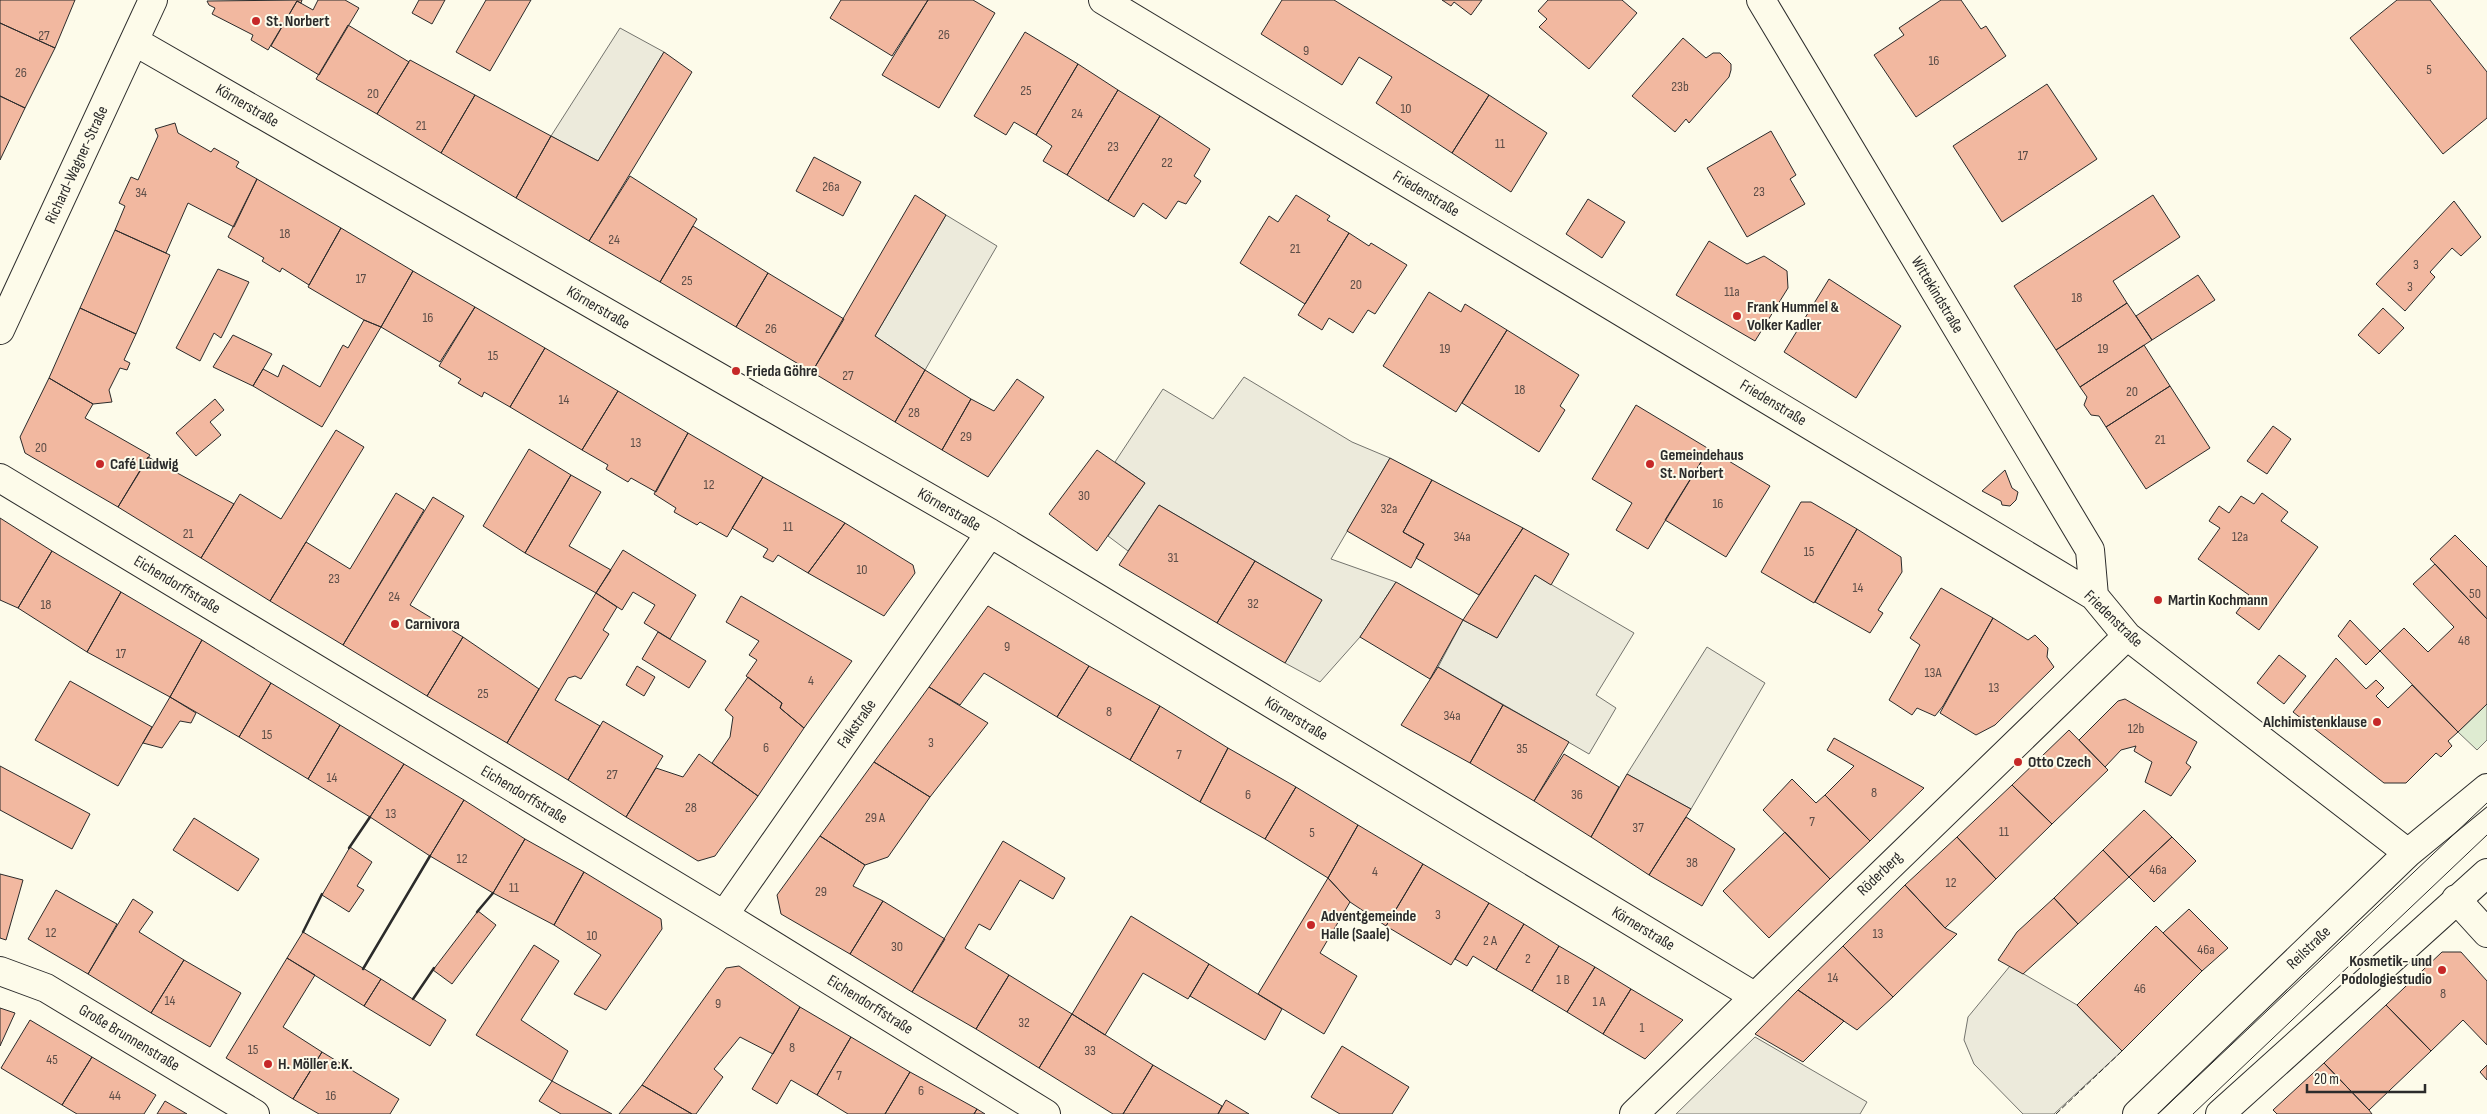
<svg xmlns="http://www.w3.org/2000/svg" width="2487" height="1114" font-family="'Sofia Sans Condensed',sans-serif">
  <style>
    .green { fill: #deebd1; stroke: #74746e }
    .parking { fill: #eceadb; stroke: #74746e }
    .building { fill: #f2b8a0; stroke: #2b2b2b }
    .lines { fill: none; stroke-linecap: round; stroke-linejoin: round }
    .minor-casing { stroke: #2b2b2b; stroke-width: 30 }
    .major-casing { stroke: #2b2b2b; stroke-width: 30 }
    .minor { stroke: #fdfbea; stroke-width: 28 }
    .major { stroke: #fdfbea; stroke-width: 28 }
    .tram { stroke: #2b2b2b; stroke-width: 1 }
    .fence { stroke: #2b2b2b; stroke-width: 1; stroke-dasharray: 6 2.5; stroke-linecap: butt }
    .wall { stroke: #2b2b2b; stroke-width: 2.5 }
    .poi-dot { fill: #c62828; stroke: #fdfbea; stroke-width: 2 }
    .labels { text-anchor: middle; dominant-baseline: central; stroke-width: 4; stroke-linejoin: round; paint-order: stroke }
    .number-label { font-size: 14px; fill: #5d4e48 }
    .poi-label { font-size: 16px; font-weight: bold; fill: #2b2b2b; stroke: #fdfbea; text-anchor: start }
    .street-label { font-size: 16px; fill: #2b2b2b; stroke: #fdfbea }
  </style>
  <rect width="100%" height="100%" fill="#fdfbea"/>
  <path class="green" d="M2487 704V740L2477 750 2458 732Z"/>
  <path class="parking" d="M620 28 664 52 598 161 551 136Z
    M946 215 997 246 925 370 875 336Z
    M1244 377 1352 442 1390 458 1331 559 1396 582 1360 637 1320 682 1285 663 1322 600 1159 505 1128 551 1108 536 1145 483 1115 462 1163 389 1213 419Z
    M1535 575 1634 633 1596 695 1616 708 1589 754 1438 667 1463 620 1497 638Z
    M1707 647 1765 683 1691 809 1627 774Z
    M2010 966 2077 1005 2122 1051 2054 1114H2023L1974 1064 1964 1040 1968 1017Z
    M1755 1037 1867 1102 1860 1114H1676Z"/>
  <path class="building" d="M0 0H75L55 48 0 23Z
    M302 0 301 3 297 1 268 50 251 40 253 35 212 14 215 8 209 5 207 1Z
    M318 0H345L359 8 319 75 271 46 297 1 313 10Z
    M419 0H445L432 24 412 13Z
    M486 0H531L490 71 456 52Z
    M841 0H928L892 56 830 18Z
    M928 0H973L995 13 939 108 882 75Z
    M1282 0H1334L1489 95 1452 153 1376 103 1392 77 1359 57 1342 85 1261 34Z
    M1442 0H1482L1471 15 1454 2 1451 6Z
    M1548 0H1622L1637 13 1589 69 1539 27 1547 19 1538 11Z
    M1941 0H1961L1981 29 1986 26 2006 56 1916 117 1874 55 1904 35 1899 28Z
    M2397 0H2430L2487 72V118L2443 154 2350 38Z
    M0 23 55 48 25 108 0 96Z
    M348 25 409 62 377 114 316 79Z
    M1025 32 1078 64 1036 135 1014 122 1006 135 974 116Z
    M1683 38 1706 58 1713 53H1720L1731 64V70L1729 77 1689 123 1686 119 1675 132 1632 96Z
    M664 52 692 72 589 241 516 198 551 136 598 161Z
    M410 60 475 95 441 153 377 114Z
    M1078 64 1118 90 1067 175 1043 161 1052 146 1036 135Z
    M2047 84 2097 159 2002 222 1953 146Z
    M1118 90 1160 116 1108 201 1067 175Z
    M475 95 551 136 516 198 441 153Z
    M1489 95 1547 133 1511 192 1452 153Z
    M0 96 25 108 0 160Z
    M1160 116 1210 149 1194 176 1201 181 1186 204 1178 201 1166 219 1143 203 1134 217 1108 201Z
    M175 123 178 133 211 152 214 148 239 162 236 167 257 179 234 227 188 203 166 253 115 230 125 206 119 203 131 177 138 180 158 136 155 129Z
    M1771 131 1796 175 1790 179 1805 204 1747 237 1707 168Z
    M814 157 861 182 843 216 796 191Z
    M630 176 697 219 660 282 589 241Z
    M257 179 341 228 309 285 282 268 280 272 262 261 264 258 228 237Z
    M915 195 946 215 875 336 925 370 895 422 812 372Z
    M1296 195 1330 216 1327 220 1349 233 1305 304 1240 263 1269 216 1278 222Z
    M2153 195 2180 237 2113 281 2127 303 2056 350 2014 286Z
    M1588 199 1625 222 1602 258 1566 234Z
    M2454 201 2481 237 2461 256 2452 248 2430 272 2435 277 2405 311 2376 284Z
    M693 226 768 273 736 327 660 282Z
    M341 228 413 271 381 327 364 320 308 287Z
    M115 230 170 255 136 334 80 308Z
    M1349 233 1369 246 1371 243 1407 265 1375 314 1368 310 1353 333 1329 318 1322 330 1298 315Z
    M1709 241 1747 264 1764 256 1787 271 1788 288 1755 341 1676 295Z
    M218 269 249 282 221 338 214 333 200 361 176 348Z
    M413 271 475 307 440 362 381 327Z
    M768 273 844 319 812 372 736 327Z
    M2198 275 2215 300 2152 340 2136 316Z
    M1829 279 1901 326 1856 398 1784 352Z
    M1429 292 1461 312 1465 304 1507 330 1456 412 1383 366Z
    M2127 303 2152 340 2080 387 2056 350Z
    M475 307 545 348 510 407 484 392 482 397 458 383 461 379 439 366Z
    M80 308 136 334 124 360 130 363 127 370 120 368 109 390 112 402 93 404 49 378Z
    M2383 308 2404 328 2379 354 2358 335Z
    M364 320 381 327 322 427 253 386 263 369 278 377 283 365 320 387 343 345 348 348Z
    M1507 330 1579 375 1560 406 1565 410 1539 452 1462 403Z
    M233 335 272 354 253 386 213 367Z
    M2144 345 2170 386 2106 427 2099 416 2091 415 2084 405 2087 397 2080 387Z
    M545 348 618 391 582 450 510 407Z
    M925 370 971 399 942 450 895 422Z
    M49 378 93 404 85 418 150 455 118 507 25 453 20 437Z
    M1017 379 1044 397 988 477 942 450 971 399 994 411Z
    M2170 386 2210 448 2146 489 2106 427Z
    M618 391 688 433 656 492 631 478 628 482 606 469 608 465 582 450Z
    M215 399 224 410 210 422 221 435 196 456 176 433Z
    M1636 405 1709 449 1648 549 1616 530 1632 503 1592 479Z
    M2273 426 2291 439 2267 474 2247 461Z
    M336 430 364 447 270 601 201 558 240 494 281 519Z
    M688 433 763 477 727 537 700 522 697 525 674 512 676 508 654 494Z
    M529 449 571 475 525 553 483 526Z
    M1709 449 1770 486 1726 557 1665 520Z
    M1097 450 1145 483 1097 551 1049 514Z
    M148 457 234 504 201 558 118 507Z
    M1390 458 1432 480 1403 532 1424 544 1411 568 1347 531Z
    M2005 470 2012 488 2018 492 2016 500 2010 506 2002 505 2001 501 1982 491Z
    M571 475 601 492 569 546 611 570 596 593 525 553Z
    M763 477 845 523 808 573 778 555 773 562 763 557 768 549 732 528Z
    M1432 480 1523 528 1479 595 1416 558 1424 544 1403 532Z
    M396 493 424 510 343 645 270 601 306 542 350 569Z
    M2262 493 2288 512 2281 521 2318 547 2259 630 2236 613 2249 595 2198 559 2220 528 2209 521 2219 506 2229 513 2241 496 2254 504Z
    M433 497 464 516 410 605 463 637 427 696 343 645Z
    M1801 502H1811L1857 529 1814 603 1761 572Z
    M1159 505 1255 561 1217 623 1119 565Z
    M0 518 52 551 18 608 0 600Z
    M845 523 913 565 915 573 884 616 808 573Z
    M1523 528 1569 554 1551 585 1535 575 1497 638 1463 620Z
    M1857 529 1901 557 1902 572 1878 610 1883 613 1870 633 1815 602Z
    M2455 535 2487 567V619L2430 559Z
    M623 550 696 595 670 639 644 623 655 605 633 592 622 610 596 593Z
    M52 551 121 592 87 652 18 608Z
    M1255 561 1322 600 1285 663 1217 623Z
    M2435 564 2487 619V704L2458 732 2380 651 2404 628 2428 652 2454 627 2413 584Z
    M1396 582 1463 620 1430 679 1360 637Z
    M1941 588 1993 618 1943 706 1935 716 1917 708 1912 715 1889 700 1920 645 1910 638Z
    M121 592 202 640 170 697 87 652Z
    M596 593 617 607 603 630 609 634 581 679 575 676 568 678 555 700 600 726 568 780 507 743Z
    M741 596 852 661 804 728 780 708 782 703 746 676 757 660 749 655 759 641 726 622Z
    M988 606 1089 666 1057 717 984 673 960 705 929 687Z
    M1993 618 2028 640 2035 635 2048 648 2047 657 2054 667 1995 725 1976 735 1940 713Z
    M2350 620 2380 651 2366 665 2338 636Z
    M658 632 706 661 689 688 642 659Z
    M463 637 539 689 507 743 427 696Z
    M202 640 271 683 239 737 170 697Z
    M2279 655 2306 676 2284 704 2257 683Z
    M2336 658 2366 689 2376 680 2384 688 2376 696 2388 708 2412 685 2458 732 2448 741 2452 746 2441 757 2436 753 2406 783H2384L2293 712Z
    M637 666 655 677 644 696 626 685Z
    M1089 666 1160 706 1130 760 1057 717Z
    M1438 667 1503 705 1470 763 1401 725Z
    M748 677 782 703 780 708 804 728 758 796 712 763 730 737 733 717 725 710Z
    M70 681 152 727 118 786 35 740Z
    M271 683 340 725 308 779 239 737Z
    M929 687 988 723 930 797 874 762Z
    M170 697 196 713 191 723 180 721 162 748 143 743Z
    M2125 699 2197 742 2186 763 2191 767 2171 796 2145 782 2152 762 2134 751 2136 746 2121 750 2105 767 2079 740 2118 701Z
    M1503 705 1569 742 1534 801 1470 763Z
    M1160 706 1228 748 1200 802 1130 760Z
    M603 721 663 756 626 817 568 780Z
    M340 725 404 764 370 817 308 779Z
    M2069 730 2108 770 2052 824 2012 785Z
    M1834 738 1924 788 1870 841 1825 795 1854 766 1827 750Z
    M1228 748 1296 787 1265 839 1200 802Z
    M699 754 758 796 715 856 698 861 626 817 656 768 683 777Z
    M1564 754 1619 787 1591 837 1534 801Z
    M874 762 930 797 888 857 865 865 820 836Z
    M404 764 464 800 430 856 370 817Z
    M0 766 90 814 72 849 0 810Z
    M1627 774 1691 809 1649 875 1591 837Z
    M1792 779 1816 803 1825 795 1870 841 1830 879 1763 810Z
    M2012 785 2052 824 1996 879 1957 837Z
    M1296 787 1358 825 1328 878 1265 839Z
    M464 800 525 839 493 893 430 856Z
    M2144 810 2172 837 2129 877 2103 850Z
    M1686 817 1735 849 1702 906 1649 875Z
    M194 818 259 859 238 891 173 850Z
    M1358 825 1423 864 1386 926 1350 902 1328 878Z
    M1785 832 1830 879 1769 938 1723 891Z
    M820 836 865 865 853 886 883 901 850 954 781 914 777 895Z
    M1957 837 1996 879 1945 928 1905 885Z
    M2172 837 2196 861 2154 902 2129 877Z
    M525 839 584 872 554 925 493 893Z
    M1003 841 1065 878 1053 899 1020 880 990 930 979 924 965 948 1009 975 976 1029 912 992Z
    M350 847 372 862 357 886 364 890 349 912 322 895Z
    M2103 850 2129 877 2078 924 2054 898Z
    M1423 864 1489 903 1451 965 1386 926Z
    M584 872 661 919 662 929 606 1010 574 994 601 955 554 925Z
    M0 874 23 880 6 940 0 938Z
    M1328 878 1350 902 1320 953 1357 976 1324 1034 1258 994Z
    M1905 885 1945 928 1957 934 1893 997 1843 946Z
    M56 890 117 924 88 974 28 939Z
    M2054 898 2078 924 2023 974 1998 960 2017 932Z
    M133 899 153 912 139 932 184 960 151 1013 88 974Z
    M883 901 945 939 912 992 850 954Z
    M1489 903 1524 924 1496 970 1473 956 1467 966 1455 959Z
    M2189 909 2228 948 2202 971 2163 933Z
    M478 911 496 925 452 984 433 970Z
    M1131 916 1209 964 1188 999 1143 973 1105 1035 1072 1014Z
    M1524 924 1559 946 1532 991 1496 970Z
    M2156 926 2202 971 2122 1051 2077 1005Z
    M303 932 381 979 364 1006 287 958Z
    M534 945 559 961 521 1020 568 1051 552 1081 476 1035Z
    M1559 946 1595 967 1567 1012 1532 991Z
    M1843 946 1893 997 1857 1030 1798 990Z
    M2442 952H2461L2487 981V1045L2463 1020 2431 1051 2386 1005Z
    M287 958 315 975 283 1027 322 1052 293 1099 226 1058Z
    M184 960 241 993 210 1047 151 1013Z
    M1209 964 1282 1009 1265 1040 1190 996Z
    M739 966 800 1007 773 1054 740 1037 714 1069 723 1077 696 1114H692L642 1085 726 968Z
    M1595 967 1631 989 1603 1034 1567 1012Z
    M1009 975 1072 1014 1039 1068 976 1029Z
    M381 979 446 1020 430 1046 364 1006Z
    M1631 989 1683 1020 1645 1059 1603 1034Z
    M1798 990 1844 1021 1803 1062 1755 1034Z
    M2386 1005 2431 1051 2369 1110 2324 1063Z
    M800 1007 851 1037 817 1095 791 1080 777 1104 752 1089Z
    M0 1008 15 1013 0 1046Z
    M1072 1014 1153 1065 1123 1114H1113L1039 1068Z
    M30 1020 92 1057 62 1105 1 1068Z
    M851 1037 910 1072 885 1114H848L817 1095Z
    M1342 1046 1409 1087 1392 1114H1340L1311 1097Z
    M322 1052 399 1099 390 1114H319L293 1099Z
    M92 1057 156 1095 144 1114H77L62 1105Z
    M2324 1063 2369 1110 2372 1114H2277L2273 1110Z
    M1153 1065 1222 1106 1218 1114H1123Z
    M2487 1065V1080L2480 1072Z
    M910 1072 977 1109 974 1114H885Z
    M552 1081 612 1114H561L539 1101Z
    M642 1085 692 1114H619Z
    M1226 1100 1249 1114H1218Z
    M165 1101 187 1114H157Z
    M977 1109 985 1114H974Z"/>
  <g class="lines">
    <defs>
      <path id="minor" d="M1103 0 2094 596 2127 636 2408 853
        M1761 0 2090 550 2094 596
        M134 41 990 533 1754 996
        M0 330 153 0
        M0 478 724 915 1046 1114
        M2456 899 2487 933
        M724 915 990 533
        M1634 1114 2127 636
        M2137 1114 2408 853 2487 788
        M2220 1114 2487 873"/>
      <path id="major" d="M0 971 46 988 255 1114"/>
    </defs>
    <use href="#minor" class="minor-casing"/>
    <use href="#major" class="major-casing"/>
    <use href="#minor" class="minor"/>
    <use href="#major" class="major"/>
    <path class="tram" d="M2158 1114 2487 803
      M2193 1114 2487 835"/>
    <path class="fence" d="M2056 1114 2122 1051"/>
    <path class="wall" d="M349 848 370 817
      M477 912 493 893
      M303 932 322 894
      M363 969 430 856
      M413 999 434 968"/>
  </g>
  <g class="poi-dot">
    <circle cx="256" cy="21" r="5"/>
    <circle cx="1737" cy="316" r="5"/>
    <circle cx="736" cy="371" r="5"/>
    <circle cx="100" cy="464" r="5"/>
    <circle cx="1650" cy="464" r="5"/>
    <circle cx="2158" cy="600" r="5"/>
    <circle cx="395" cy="624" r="5"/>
    <circle cx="2377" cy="722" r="5"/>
    <circle cx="2018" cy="762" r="5"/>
    <circle cx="1311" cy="925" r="5"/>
    <circle cx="2442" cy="970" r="5"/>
    <circle cx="268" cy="1064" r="5"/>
  </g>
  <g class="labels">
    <g class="number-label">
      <text x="944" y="34">26</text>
      <text x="44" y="35">27</text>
      <text x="1306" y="50">9</text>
      <text x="1934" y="60">16</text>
      <text x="2429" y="69">5</text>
      <text x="21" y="72">26</text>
      <text x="1680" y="86">23b</text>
      <text x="1026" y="90">25</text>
      <text x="373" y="93">20</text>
      <text x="1406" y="108">10</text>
      <text x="1077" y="113">24</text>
      <text x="421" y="125">21</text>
      <text x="1500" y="143">11</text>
      <text x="1113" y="146">23</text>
      <text x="2023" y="155">17</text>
      <text x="1167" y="162">22</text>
      <text x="831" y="186">26a</text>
      <text x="1759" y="191">23</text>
      <text x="141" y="192">34</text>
      <text x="285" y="233">18</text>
      <text x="614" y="239">24</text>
      <text x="1295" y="248">21</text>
      <text x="2416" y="264">3</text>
      <text x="361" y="278">17</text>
      <text x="687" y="280">25</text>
      <text x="1356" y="284">20</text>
      <text x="2410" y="286">3</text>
      <text x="1732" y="291">11a</text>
      <text x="2077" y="297">18</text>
      <text x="428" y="317">16</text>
      <text x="771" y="328">26</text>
      <text x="1445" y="348">19</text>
      <text x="2103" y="348">19</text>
      <text x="493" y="355">15</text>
      <text x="848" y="375">27</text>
      <text x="1520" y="389">18</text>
      <text x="2132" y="391">20</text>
      <text x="564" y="399">14</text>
      <text x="914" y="412">28</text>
      <text x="966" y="436">29</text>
      <text x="2160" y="439">21</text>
      <text x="636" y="442">13</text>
      <text x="41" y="447">20</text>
      <text x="709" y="484">12</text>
      <text x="1084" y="495">30</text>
      <text x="1718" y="503">16</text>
      <text x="1389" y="508">32a</text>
      <text x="788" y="526">11</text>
      <text x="188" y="533">21</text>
      <text x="1462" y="536">34a</text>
      <text x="2240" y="536">12a</text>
      <text x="1809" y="551">15</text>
      <text x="1173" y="557">31</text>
      <text x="862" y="569">10</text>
      <text x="334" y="578">23</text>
      <text x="1858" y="587">14</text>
      <text x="2475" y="593">50</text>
      <text x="394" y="596">24</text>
      <text x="1253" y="603">32</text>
      <text x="46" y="604">18</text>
      <text x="2464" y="640">48</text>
      <text x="1007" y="646">9</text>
      <text x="121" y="653">17</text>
      <text x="1933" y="672">13A</text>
      <text x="811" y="680">4</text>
      <text x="1994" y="687">13</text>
      <text x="483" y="693">25</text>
      <text x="1109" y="711">8</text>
      <text x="1452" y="715">34a</text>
      <text x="2136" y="728">12b</text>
      <text x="267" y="734">15</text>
      <text x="931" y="742">3</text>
      <text x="766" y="747">6</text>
      <text x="1522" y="748">35</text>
      <text x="1179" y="754">7</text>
      <text x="612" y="774">27</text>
      <text x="332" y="777">14</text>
      <text x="1874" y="792">8</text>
      <text x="1248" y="794">6</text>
      <text x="1577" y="794">36</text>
      <text x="691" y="807">28</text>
      <text x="391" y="813">13</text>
      <text x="875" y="817">29 A</text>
      <text x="1812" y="821">7</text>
      <text x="1638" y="827">37</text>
      <text x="2004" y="831">11</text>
      <text x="1312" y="832">5</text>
      <text x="462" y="858">12</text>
      <text x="1692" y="862">38</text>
      <text x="2158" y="869">46a</text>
      <text x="1375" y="871">4</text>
      <text x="1951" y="882">12</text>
      <text x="514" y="887">11</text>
      <text x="821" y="891">29</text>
      <text x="1438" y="914">3</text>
      <text x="51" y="932">12</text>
      <text x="1878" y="933">13</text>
      <text x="592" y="935">10</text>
      <text x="1490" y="940">2 A</text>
      <text x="897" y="946">30</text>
      <text x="2206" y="949">46a</text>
      <text x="1528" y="958">2</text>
      <text x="1833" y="977">14</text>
      <text x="1563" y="979">1 B</text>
      <text x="2140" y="988">46</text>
      <text x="2443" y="993">8</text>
      <text x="170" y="1000">14</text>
      <text x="1599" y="1001">1 A</text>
      <text x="718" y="1003">9</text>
      <text x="1024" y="1022">32</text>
      <text x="1642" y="1027">1</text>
      <text x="792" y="1047">8</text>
      <text x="253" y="1049">15</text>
      <text x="1090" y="1050">33</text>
      <text x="52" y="1059">45</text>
      <text x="839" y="1075">7</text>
      <text x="921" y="1090">6</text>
      <text x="115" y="1095">44</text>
      <text x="331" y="1095">16</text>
    </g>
    <g class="poi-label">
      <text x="266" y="21">St. Norbert</text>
      <text x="1747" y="307">Frank Hummel &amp;<tspan x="1747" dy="18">Volker Kadler</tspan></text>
      <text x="746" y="371">Frieda Göhre</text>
      <text x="1660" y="455">Gemeindehaus<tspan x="1660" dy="18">St. Norbert</tspan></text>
      <text x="110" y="464">Café Ludwig</text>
      <text x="2168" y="600">Martin Kochmann</text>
      <text x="405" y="624">Carnivora</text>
      <text x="2367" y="722" text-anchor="end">Alchimistenklause</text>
      <text x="2028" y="762">Otto Czech</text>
      <text x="1321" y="916">Adventgemeinde<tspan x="1321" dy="18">Halle (Saale)</tspan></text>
      <text x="2432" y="961" text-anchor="end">Kosmetik- und<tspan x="2432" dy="18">Podologiestudio</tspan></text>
      <text x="278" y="1064">H. Möller e.K.</text>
    </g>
    <g class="street-label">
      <text transform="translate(247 106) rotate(30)">Körnerstraße</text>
      <text transform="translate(77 165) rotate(-65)">Richard-Wagner-Straße</text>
      <text transform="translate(1426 194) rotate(31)">Friedenstraße</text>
      <text transform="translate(1937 295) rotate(59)">Wittekindstraße</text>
      <text transform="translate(598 308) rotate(30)">Körnerstraße</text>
      <text transform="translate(1773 403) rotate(31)">Friedenstraße</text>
      <text transform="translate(949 510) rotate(30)">Körnerstraße</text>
      <text transform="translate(177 585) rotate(31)">Eichendorffstraße</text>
      <text transform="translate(2113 619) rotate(44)">Friedenstraße</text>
      <text transform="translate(1296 719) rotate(31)">Körnerstraße</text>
      <text transform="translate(857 724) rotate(-55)">Falkstraße</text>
      <text transform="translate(524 795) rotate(31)">Eichendorffstraße</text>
      <text transform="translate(1880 874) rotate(-44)">Röderberg</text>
      <text transform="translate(1643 929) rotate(31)">Körnerstraße</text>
      <text transform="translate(2309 948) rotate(-44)">Reilstraße</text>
      <text transform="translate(870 1005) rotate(32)">Eichendorffstraße</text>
      <text transform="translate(129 1038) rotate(31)">Große Brunnenstraße</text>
    </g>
  </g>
  <path d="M2307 1084v8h118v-8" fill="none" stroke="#2b2b2b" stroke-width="2.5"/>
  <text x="2314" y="1084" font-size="15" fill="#2b2b2b" stroke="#fdfbea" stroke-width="4" paint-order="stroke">20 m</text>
</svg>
